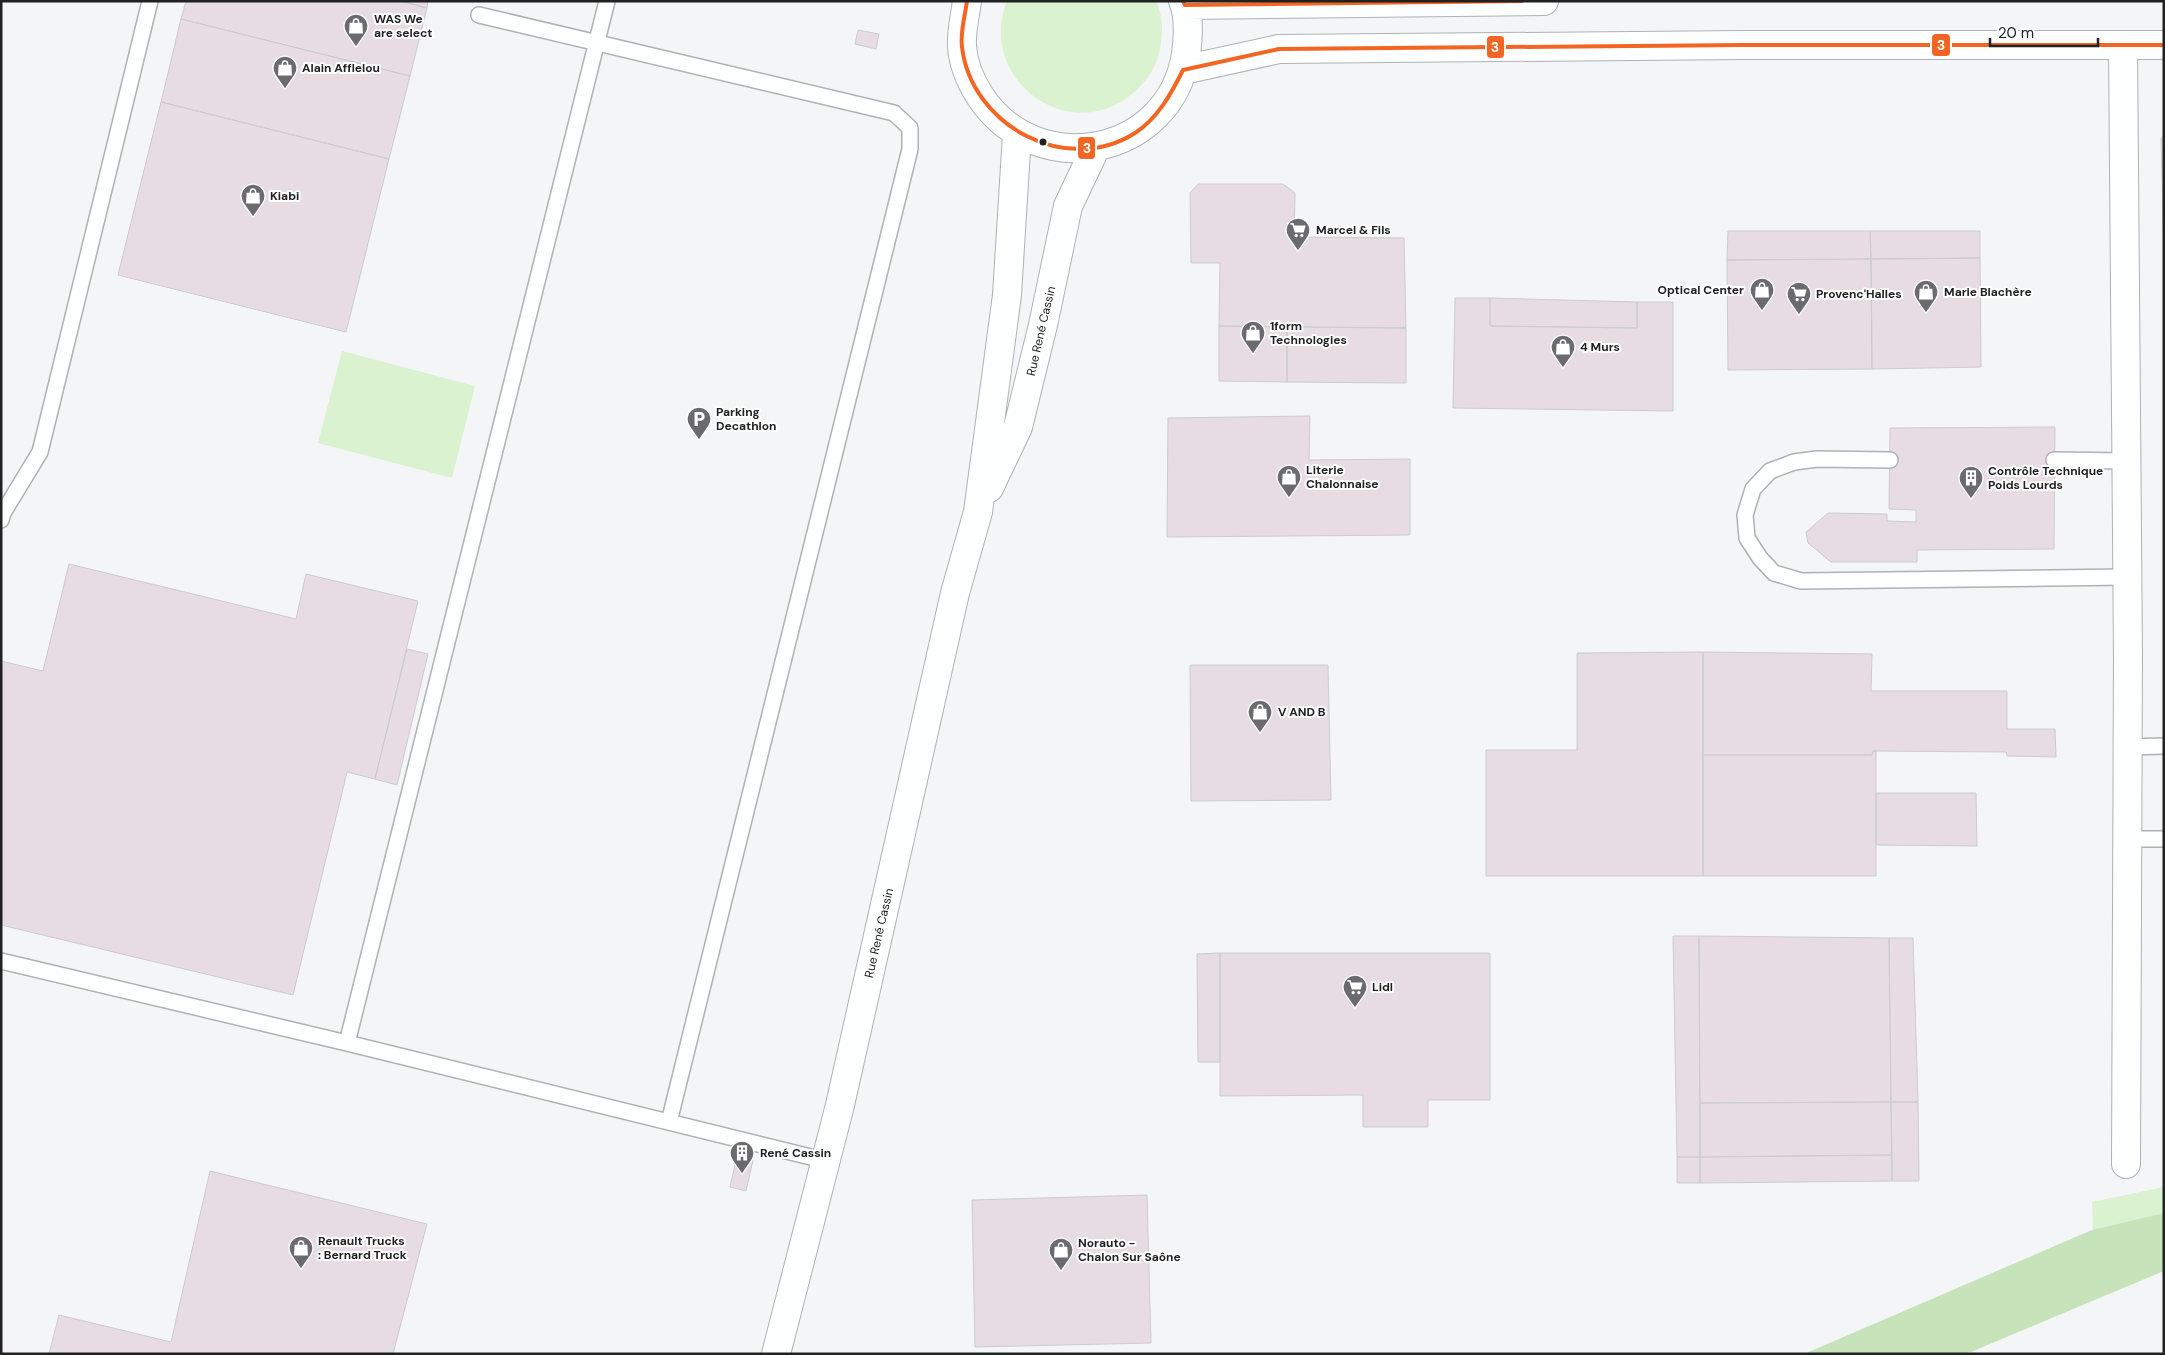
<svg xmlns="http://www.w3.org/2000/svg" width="2165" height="1355" font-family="'DM Sans',sans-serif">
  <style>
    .green { fill: #daf2cf }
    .forest { fill: #c6e3b9 }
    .building { fill: #e6dce1; stroke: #cccccd }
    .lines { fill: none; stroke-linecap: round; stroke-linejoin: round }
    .service-casing { stroke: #b0b1b2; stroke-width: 18 }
    .minor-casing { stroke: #b0b1b2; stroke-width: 30 }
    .secondary-casing { stroke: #b0b1b2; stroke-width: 30 }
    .service { stroke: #fdfefe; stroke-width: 15 }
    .minor { stroke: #fdfefe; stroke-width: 28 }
    .secondary { stroke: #fdfefe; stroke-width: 28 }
    .bus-1-casing { stroke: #fff; stroke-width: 8 }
    .bus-1 { stroke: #f26522; stroke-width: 4 }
    .bus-dot { fill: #212122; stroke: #fff; stroke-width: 2 }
    .labels { text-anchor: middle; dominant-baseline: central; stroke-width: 4; stroke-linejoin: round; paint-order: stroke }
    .poi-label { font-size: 12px; font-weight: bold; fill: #212122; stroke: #fff; text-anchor: start }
    .street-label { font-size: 12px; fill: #212122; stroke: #fff }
    .line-badge { stroke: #fff; stroke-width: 2 }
    .badge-label { font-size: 14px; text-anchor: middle; font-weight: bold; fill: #fff }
  </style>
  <rect width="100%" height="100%" fill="#f4f5f7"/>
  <path class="green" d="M1007 1H1156C1164 18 1163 36 1159 53 1155 70 1145 83 1132 94 1068 147 976 78 1007 1Z
    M342 351 475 386 452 478 318 443Z
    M2164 1187V1213L2093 1230 2092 1202Z"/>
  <path class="forest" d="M2164 1213V1271L1966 1354H1804L2092 1230Z"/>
  <path class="building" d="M186 1H401L427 8 410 76 181 19Z
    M401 1H428L427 8Z
    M181 19 410 76 389 159 161 102Z
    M858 30 879 34 876 49 855 44Z
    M161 102 389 159 346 332 118 275Z
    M2161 138H2164V257Z
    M1198 184H1283L1295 193 1294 237 1404 238 1406 328 1219 326 1220 263H1191L1190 193Z
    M1728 231H1870L1871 259 1727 260Z
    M1870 231H1980V258L1871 259Z
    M1980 258 1981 367 1872 369 1871 259Z
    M1871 259 1872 369 1728 370 1727 260Z
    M1455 298H1490V326L1637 328V302H1673V411L1453 408Z
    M1490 298 1637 302V328L1490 326Z
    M1219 326 1287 327V382L1219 381Z
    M1287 327 1406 328V383L1287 382Z
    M1310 416 1309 460 1410 459V535L1167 537 1168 418Z
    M2055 427 2054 549 1917 550V562H1831L1808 543 1806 532 1828 513 1887 514V521L1916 522V510L1889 509 1890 428Z
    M69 564 296 619 306 574 418 601 375 779 347 772 293 995 1 925V661L43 671Z
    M407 649 428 654 397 785 375 779Z
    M1703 652 1872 654 1871 691H2007V729H2055L2056 757 2007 756 2006 752 1873 751 1872 755H1703Z
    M1703 652V876H1486V750H1577V653Z
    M1190 665H1328L1331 800 1191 801Z
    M1873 751H1876V876H1703V755H1872Z
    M1876 793H1976L1977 846 1876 845Z
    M1673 936H1699L1700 1157H1677Z
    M1699 936 1889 938 1891 1102 1700 1103Z
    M1889 938H1913L1918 1102H1891Z
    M1220 953H1490V1100H1428V1127H1363V1095L1220 1096Z
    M1220 953V1062H1198L1197 954Z
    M1891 1102 1892 1155 1700 1157V1103Z
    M1891 1102H1918L1919 1181H1892Z
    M1892 1155V1181L1700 1183V1157Z
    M737 1156 753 1160 746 1191 730 1187Z
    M1677 1157H1700V1183H1677Z
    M210 1171 427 1224 393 1354H49L59 1315 171 1342Z
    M1147 1195 1151 1343 975 1347 972 1200Z"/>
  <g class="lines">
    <defs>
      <path id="service" d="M607 1 347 1043 827 1161
        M479 15 894 113 910 128V149L669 1122
        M1890 460 1817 459 1794 462 1770 471 1753 489 1745 515 1747 538 1760 558 1774 573 1801 581 2127 577
        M2054 460 2126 461
        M1 520 3 513 40 452 150 1
        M2128 747 2164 746
        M2127 839H2164
        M1 961 347 1043"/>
      <path id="minor" d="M2123 46 2128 656 2126 1164"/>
      <path id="secondary" d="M967 1C965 16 961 32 962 46 963 64 971 82 980 96 1036 182 1170 157 1186 54 1188 38 1190 17 1183 1
        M1185 5 1544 1
        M1183 70 1279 49 1743 45H2164
        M989 488 1018 427 1043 325 1068 206 1096 147
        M776 1354 840 1105 955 593 978 512 1007 295 1017 134"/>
    </defs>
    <use href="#service" class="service-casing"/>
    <use href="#minor" class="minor-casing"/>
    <use href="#secondary" class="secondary-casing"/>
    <use href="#service" class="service"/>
    <use href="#minor" class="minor"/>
    <use href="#secondary" class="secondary"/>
    <defs>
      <path id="bus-1" d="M967 1C965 16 960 32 962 47 971 125 1066 177 1135 133 1158 118 1171 94 1183 70L1279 49 1743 45H2164
        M1183 1 1185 5 1522 1"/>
    </defs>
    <use href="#bus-1" class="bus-1-casing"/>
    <use href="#bus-1" class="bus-1"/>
  </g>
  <defs>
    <symbol id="shop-pin" viewBox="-11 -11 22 30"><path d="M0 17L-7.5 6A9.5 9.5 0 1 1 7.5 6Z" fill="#6b6b6d" stroke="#fff"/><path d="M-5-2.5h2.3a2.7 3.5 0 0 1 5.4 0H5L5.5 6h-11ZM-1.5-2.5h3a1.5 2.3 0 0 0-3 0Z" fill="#fff"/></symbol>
    <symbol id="supermarket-pin" viewBox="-11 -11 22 30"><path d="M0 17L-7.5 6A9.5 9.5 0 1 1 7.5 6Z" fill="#6b6b6d" stroke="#fff"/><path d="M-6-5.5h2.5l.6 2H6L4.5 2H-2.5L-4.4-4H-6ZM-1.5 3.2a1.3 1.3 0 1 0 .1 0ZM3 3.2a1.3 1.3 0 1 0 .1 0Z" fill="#fff"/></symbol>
    <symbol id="parking-pin" viewBox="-11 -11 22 30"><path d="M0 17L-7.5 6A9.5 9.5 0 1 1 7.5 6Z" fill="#6b6b6d" stroke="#fff"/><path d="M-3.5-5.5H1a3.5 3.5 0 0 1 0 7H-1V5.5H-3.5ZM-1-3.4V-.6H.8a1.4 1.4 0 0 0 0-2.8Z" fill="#fff"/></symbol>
    <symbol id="building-pin" viewBox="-11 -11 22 30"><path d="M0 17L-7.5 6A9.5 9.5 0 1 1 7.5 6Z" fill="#6b6b6d" stroke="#fff"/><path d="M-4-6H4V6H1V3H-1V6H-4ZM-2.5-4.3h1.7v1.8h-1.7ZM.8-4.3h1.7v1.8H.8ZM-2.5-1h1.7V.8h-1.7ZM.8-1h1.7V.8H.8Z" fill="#fff"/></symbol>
  </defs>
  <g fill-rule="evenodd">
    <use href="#shop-pin" x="342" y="12" width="28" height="38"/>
    <use href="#shop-pin" x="271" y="54" width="28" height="38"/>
    <use href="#shop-pin" x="239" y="182" width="28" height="38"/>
    <use href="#supermarket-pin" x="1284" y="216" width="28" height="38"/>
    <use href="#shop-pin" x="1748" y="276" width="28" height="38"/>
    <use href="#shop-pin" x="1912" y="278" width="28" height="38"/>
    <use href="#supermarket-pin" x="1785" y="280" width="28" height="38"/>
    <use href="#shop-pin" x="1239" y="319" width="28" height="38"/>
    <use href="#shop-pin" x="1549" y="333" width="28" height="38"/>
    <use href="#parking-pin" x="685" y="405" width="28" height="38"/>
    <use href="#shop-pin" x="1275" y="463" width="28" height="38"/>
    <use href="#building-pin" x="1957" y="464" width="28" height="38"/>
    <use href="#shop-pin" x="1246" y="698" width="28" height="38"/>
    <use href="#supermarket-pin" x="1341" y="973" width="28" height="38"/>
    <use href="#building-pin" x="728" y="1139" width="28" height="38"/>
    <use href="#shop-pin" x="287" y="1234" width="28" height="38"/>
    <use href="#shop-pin" x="1047" y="1236" width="28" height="38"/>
  </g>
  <circle class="bus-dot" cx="1043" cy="142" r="4.5"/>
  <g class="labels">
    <g class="poi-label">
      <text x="374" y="19">WAS We<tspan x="374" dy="14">are select</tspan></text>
      <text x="302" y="68">Alain Afflelou</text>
      <text x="270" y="196">Kiabi</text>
      <text x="1316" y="230">Marcel &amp; Fils</text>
      <text x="1744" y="290" text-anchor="end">Optical Center</text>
      <text x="1944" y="292">Marie Blachère</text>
      <text x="1816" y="294">Provenc'Halles</text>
      <text x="1270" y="326">1form<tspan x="1270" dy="14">Technologies</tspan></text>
      <text x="1580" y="347">4 Murs</text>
      <text x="716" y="412">Parking<tspan x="716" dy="14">Decathlon</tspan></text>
      <text x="1306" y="470">Literie<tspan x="1306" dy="14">Chalonnaise</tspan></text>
      <text x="1988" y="471">Contrôle Technique<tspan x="1988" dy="14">Poids Lourds</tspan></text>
      <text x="1278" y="712">V AND B</text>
      <text x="1372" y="987">Lidl</text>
      <text x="760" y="1153">René Cassin</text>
      <text x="318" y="1241">Renault Trucks<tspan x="318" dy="14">: Bernard Truck</tspan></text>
      <text x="1078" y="1243">Norauto -<tspan x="1078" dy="14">Chalon Sur Saône</tspan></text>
    </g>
    <g class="street-label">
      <text transform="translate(1041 331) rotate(-77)">Rue René Cassin</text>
      <text transform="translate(879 933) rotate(-77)">Rue René Cassin</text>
    </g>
  </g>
  <g class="line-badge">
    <rect x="1931" y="33" width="20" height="24" rx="5" fill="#f26522"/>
    <rect x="1486" y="35" width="19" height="24" rx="5" fill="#f26522"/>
    <rect x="1077" y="136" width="19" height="24" rx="5" fill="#f26522"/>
  </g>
  <g class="badge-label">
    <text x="1941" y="50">3</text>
    <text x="1495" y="52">3</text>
    <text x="1087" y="153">3</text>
  </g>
  <rect width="2165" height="1355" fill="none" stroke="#212122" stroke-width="5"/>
  <path d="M1990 38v8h108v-8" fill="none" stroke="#212122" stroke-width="2.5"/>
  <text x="1998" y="38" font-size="15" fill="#212122" stroke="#ffffff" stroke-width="4" paint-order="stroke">20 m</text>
</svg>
